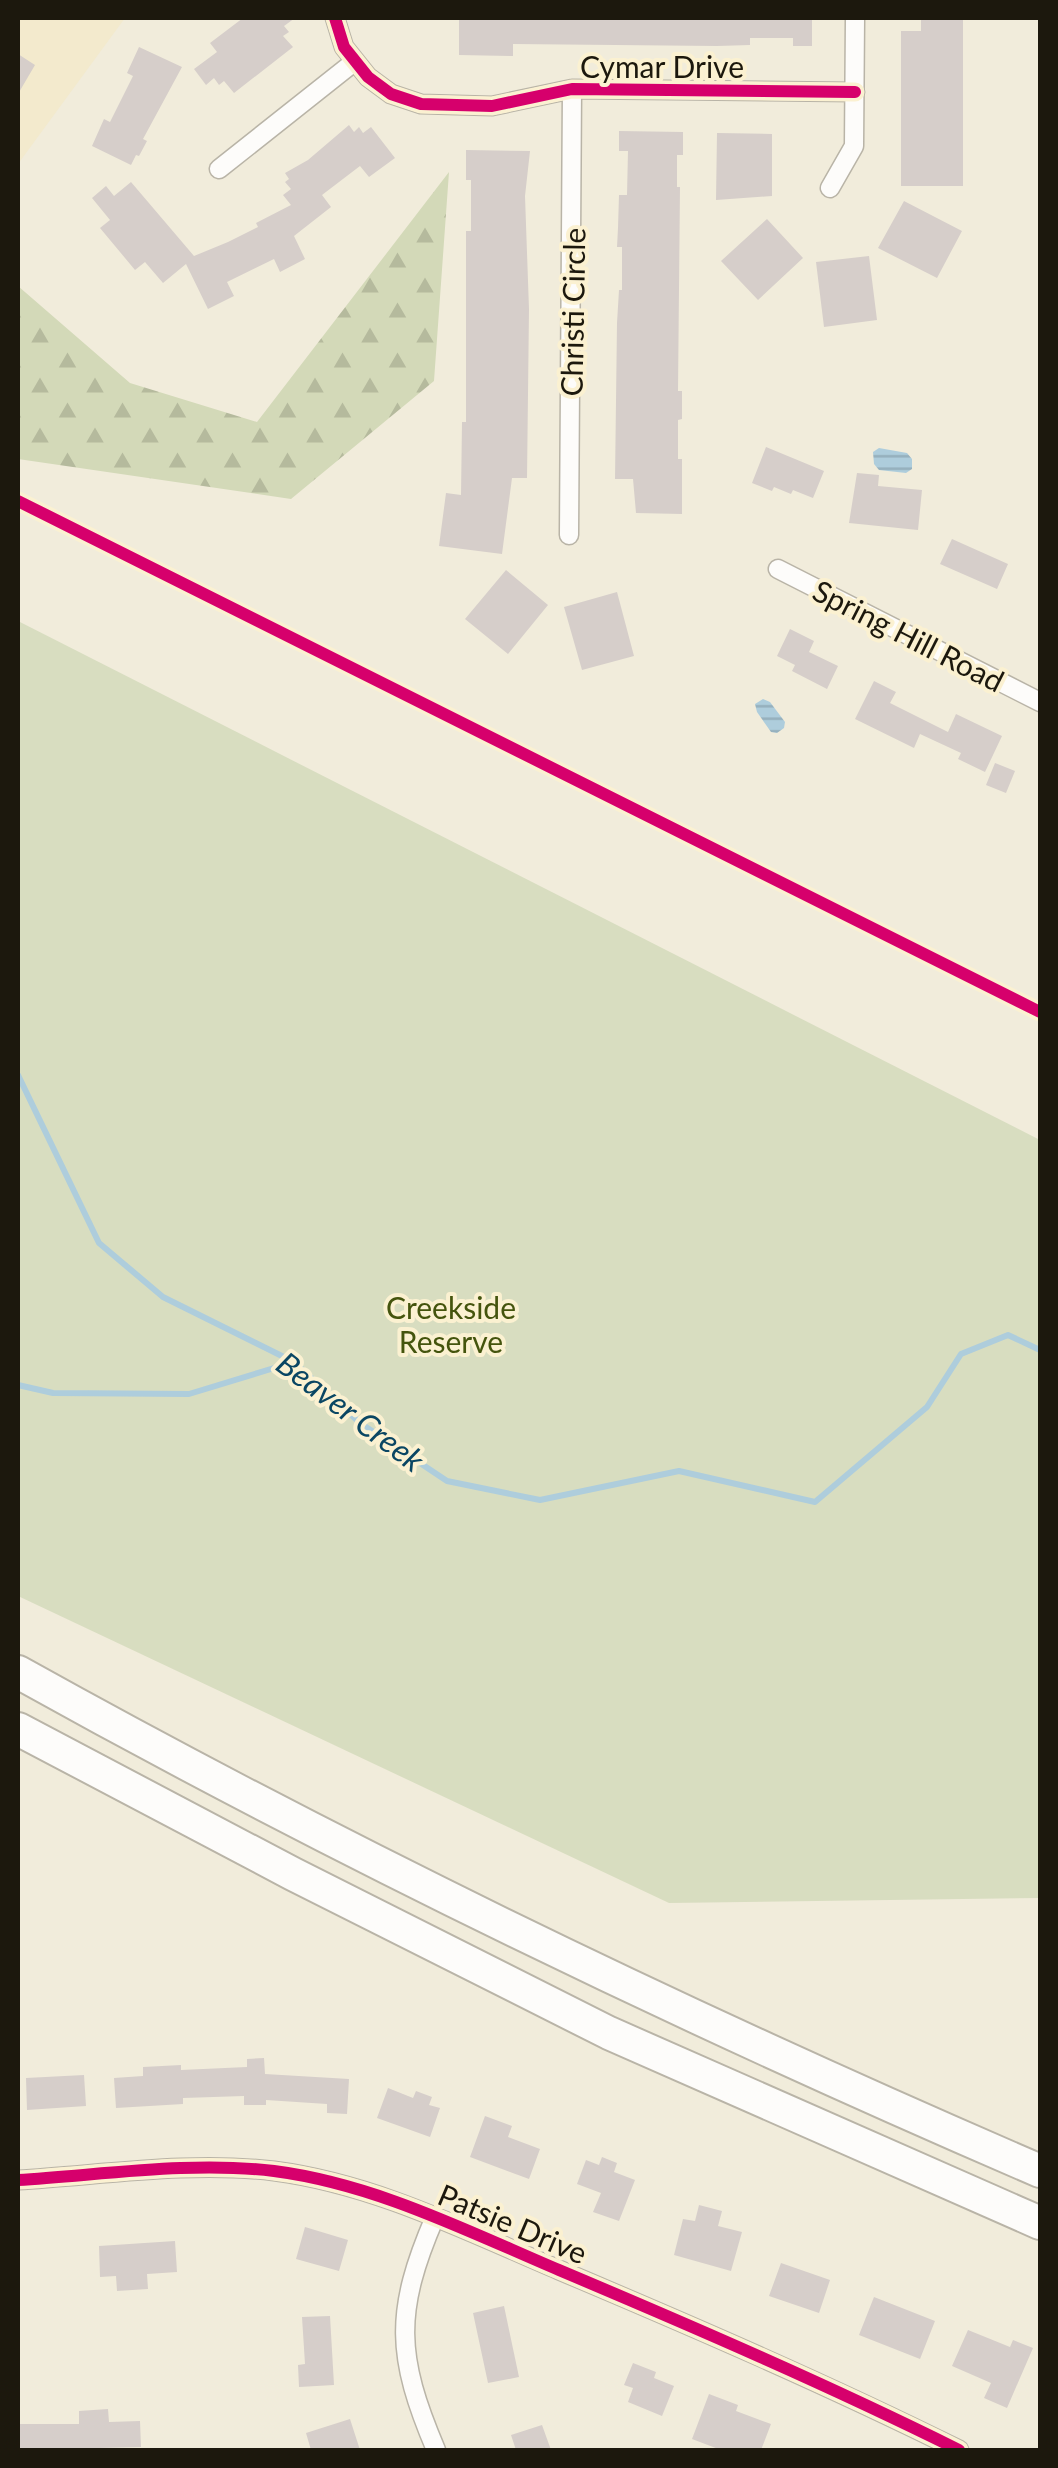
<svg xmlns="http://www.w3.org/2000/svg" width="1058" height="2468" font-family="Lato,sans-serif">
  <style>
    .built { fill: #f3eacd }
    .green { fill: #d8ddc0 }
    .forest { fill: url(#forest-firs) }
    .water { fill: url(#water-rules) }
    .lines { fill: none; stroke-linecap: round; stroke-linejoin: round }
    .stream { stroke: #aecddc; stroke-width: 6 }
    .building { fill: #d6ceca }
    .street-casing { stroke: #b9b4a7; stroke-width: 21 }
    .highway-casing { stroke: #b9b4a7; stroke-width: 36 }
    .street { stroke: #fdfcfa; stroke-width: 18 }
    .highway { stroke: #fdfcfa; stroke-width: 32 }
    .cycleway-casing { stroke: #fbf1d1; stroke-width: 19 }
    .cycleway { stroke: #d6006c; stroke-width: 12 }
    .labels { text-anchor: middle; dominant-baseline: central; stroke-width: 8; stroke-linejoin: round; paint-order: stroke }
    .street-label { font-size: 30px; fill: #1c180d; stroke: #fbf1d1 }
    .park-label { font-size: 30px; fill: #44540d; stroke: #fbf1d1 }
    .water-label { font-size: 32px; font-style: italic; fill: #0a4663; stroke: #fbf1d1 }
  </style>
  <defs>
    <pattern id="forest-firs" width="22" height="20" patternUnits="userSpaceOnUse" patternTransform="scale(2.5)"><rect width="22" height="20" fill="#d3d9b8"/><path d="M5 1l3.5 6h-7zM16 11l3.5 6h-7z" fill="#b5ba9d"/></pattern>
    <pattern id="water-rules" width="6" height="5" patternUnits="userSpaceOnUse" patternTransform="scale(2.5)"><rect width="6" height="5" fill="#aecddc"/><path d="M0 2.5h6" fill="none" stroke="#95afbc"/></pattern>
  </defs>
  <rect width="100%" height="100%" fill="#f1ecdb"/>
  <path class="built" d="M18 18H125L18 164Z"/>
  <path class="green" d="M18 621 1040 1140V1898L669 1903 18 1596Z"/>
  <path class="forest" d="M449 172 434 381 291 499 18 459V286L130 383 257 422Z"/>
  <path class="water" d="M879 448 907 453 912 459V469L906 473 879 470 874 464 873 452Z
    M763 699 770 702 785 722 784 728 777 733 771 732 757 712 755 704Z"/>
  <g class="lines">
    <path class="stream" d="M18 1075 99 1243 163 1297 294 1362 360 1423 447 1481 540 1500 679 1471 815 1502 927 1407 961 1354 1008 1335 1040 1350
      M18 1385 53 1393 189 1394 294 1362"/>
  </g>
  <path class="building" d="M243 18H295L284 26 289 32 283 36 293 47 234 93 224 81 219 85 214 78 206 85 194 69 217 52 210 43Z
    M459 18H812V46H793V38H750V45L717 46 513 44V56L459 55Z
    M921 18H963V186H901V31H921Z
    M139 47 182 67 143 139 147 141 139 156 136 155 131 165 92 146 104 119 110 122 133 76 127 73Z
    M18 54 35 65 18 94Z
    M349 125 354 132 359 127 363 133 371 127 395 158 369 177 360 166 322 195 331 207 294 236 305 259 280 272 274 259 227 282 234 296 208 309 186 264 163 283 145 262 135 270 100 228 110 220 92 198 106 186 114 196 131 182 194 256 228 242 258 227 256 223 291 205 283 195 291 189 285 182 289 179 285 173 308 160Z
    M619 131 683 132V155H677V187H680L678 391H682V419L678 420V459H682V514L636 513 633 479H615L617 323 619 290H622V247H617L618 228 619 195H627L628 151H619Z
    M717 133 772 134V196L716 200Z
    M466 150 530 151 525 196 529 309 527 478H512L502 554 439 546 446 493 461 495 462 422H466V231H471V180H466Z
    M904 201 962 231 937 278 878 248Z
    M767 219 803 258 758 300 721 261Z
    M869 256 877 320 824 327 816 262Z
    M766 447 824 471 813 498 793 490 791 494 774 487 772 491 752 483Z
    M857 473 879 475 878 486 922 490 918 530 849 523Z
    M952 539 1008 564 997 589 940 564Z
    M506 570 548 605 508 654 465 619Z
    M617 592 634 656 582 670 564 607Z
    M790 629 814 641 809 652 838 666 827 689 792 671 795 665 777 656Z
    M874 681 896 692 890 703 948 732 956 714 1002 736 985 772 958 759 961 753 920 734 914 748 855 719Z
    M995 763 1015 771 1006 793 986 785Z
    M264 2058 265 2074 349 2079 347 2114 327 2113V2104L266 2100V2105H244V2096L183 2098V2104L116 2108 114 2078 143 2076V2067L181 2065V2070L247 2067V2059Z
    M84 2075 86 2106 27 2110 26 2078Z
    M388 2088 413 2098 416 2091 432 2097 429 2105 440 2108 430 2137 377 2118Z
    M485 2116 512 2126 508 2137 540 2149 529 2179 470 2157Z
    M602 2157 617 2163 614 2172 635 2180 619 2221 593 2212 601 2193 577 2184 586 2160 599 2165Z
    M699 2205 722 2211 718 2226 742 2232 731 2271 674 2255 683 2219 695 2221Z
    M305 2227 348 2240 339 2271 296 2259Z
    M175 2241 177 2272 147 2274 148 2289 117 2291 116 2276 100 2277 99 2246Z
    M781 2263 830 2280 819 2313 769 2296Z
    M874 2297 935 2321 920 2359 859 2335Z
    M504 2306 519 2377 488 2383 473 2313Z
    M330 2316 334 2385 299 2387 298 2365 305 2364 302 2317Z
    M968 2330 1010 2347 1013 2340 1033 2348 1007 2408 984 2398 991 2383 952 2366Z
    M633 2363 656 2372 654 2378 674 2386 662 2416 628 2402 633 2388 624 2385Z
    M709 2394 738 2405 736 2411 771 2424 761 2450H721L692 2439Z
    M108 2409 109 2422 140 2421 141 2447 18 2450V2424H79V2411Z
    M350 2419 360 2450H311L306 2433Z
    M542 2425 551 2450H516L511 2435Z"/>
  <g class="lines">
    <defs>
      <path id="street" d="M335 18 344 47 368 77 391 94 421 104 492 106 572 89 855 92
        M219 169 354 62
        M830 188 854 146 855 18
        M569 535 572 89
        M778 569 1040 702
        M18 2180C102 2175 190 2161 274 2171 375 2184 467 2231 559 2270 694 2327 828 2385 959 2450
        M435 2217C394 2312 396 2356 436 2450"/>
      <path id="highway" d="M18 1672C350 1857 692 2021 1040 2171
        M18 1729 293 1874 609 2033 1040 2223"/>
    </defs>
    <use href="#street" class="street-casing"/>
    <use href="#highway" class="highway-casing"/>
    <use href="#street" class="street"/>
    <use href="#highway" class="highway"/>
    <defs>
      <path id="cycleway" d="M335 18 344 47 368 77 391 94 421 104 492 106 572 89 855 92
        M18 501 1040 1012
        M18 2180C102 2175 190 2161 274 2171 375 2184 467 2231 559 2270 694 2327 828 2385 959 2450"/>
    </defs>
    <use href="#cycleway" class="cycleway-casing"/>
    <use href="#cycleway" class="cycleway"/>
  </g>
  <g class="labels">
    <g class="street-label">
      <text x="662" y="66">Cymar Drive</text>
      <text transform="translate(572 312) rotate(-89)">Christi Circle</text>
      <text transform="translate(909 635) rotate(27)">Spring Hill Road</text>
      <text transform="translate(513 2223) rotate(23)">Patsie Drive</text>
    </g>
    <g class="park-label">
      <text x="451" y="1307">Creekside<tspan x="451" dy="34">Reserve</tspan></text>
    </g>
    <g class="water-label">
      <text transform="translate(351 1411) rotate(37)">Beaver Creek</text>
    </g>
  </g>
  <rect width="1058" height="2468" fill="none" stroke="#1c180d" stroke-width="40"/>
</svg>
